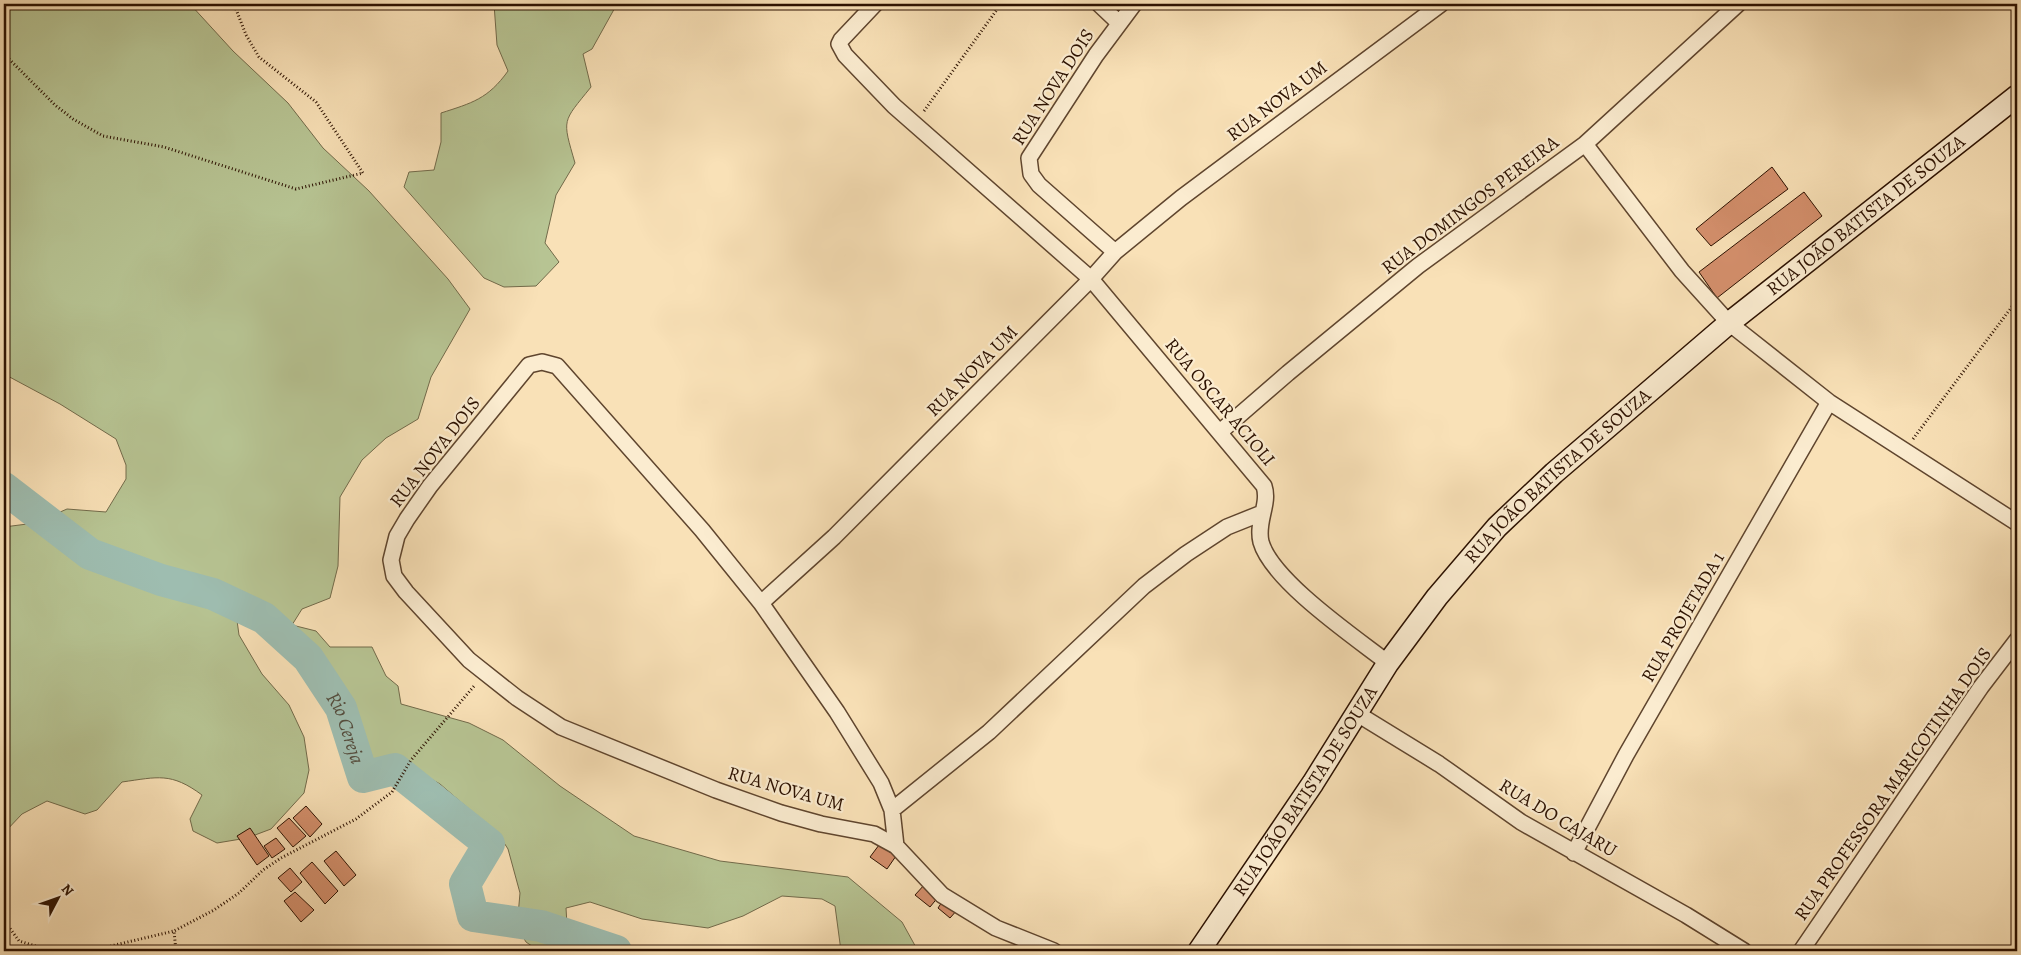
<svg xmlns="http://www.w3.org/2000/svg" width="2021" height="955" font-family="Alegreya,serif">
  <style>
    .green { fill: #b7c493; stroke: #726a4a }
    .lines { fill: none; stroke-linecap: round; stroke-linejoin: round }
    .river { stroke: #9ebdb0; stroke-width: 32 }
    .building { fill: #d48f6c; stroke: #2c1100 }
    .street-casing { stroke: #5f452e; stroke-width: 18 }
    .secondary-casing { stroke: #2c1100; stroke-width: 24 }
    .path { stroke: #2c1100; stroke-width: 3; stroke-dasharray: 1 2.5; stroke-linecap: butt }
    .street { stroke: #fbecd0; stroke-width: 15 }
    .secondary { stroke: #fbecd0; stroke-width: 21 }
    .labels { text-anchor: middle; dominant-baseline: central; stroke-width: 4.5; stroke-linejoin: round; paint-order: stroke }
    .street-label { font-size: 19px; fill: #2c1100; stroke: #fbecd0 }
    .water-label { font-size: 20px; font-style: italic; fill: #544d3e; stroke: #fbecd0 }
  </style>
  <rect width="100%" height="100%" fill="#f9e1b7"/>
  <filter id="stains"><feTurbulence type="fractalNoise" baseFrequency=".004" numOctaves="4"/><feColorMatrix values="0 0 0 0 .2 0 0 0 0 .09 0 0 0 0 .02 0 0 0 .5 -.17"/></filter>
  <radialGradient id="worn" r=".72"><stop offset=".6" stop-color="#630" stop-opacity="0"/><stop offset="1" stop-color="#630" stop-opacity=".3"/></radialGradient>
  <path class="green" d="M4 4H190L233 51 288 103 323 148 369 191 448 279 470 309 431 377 418 419 386 438 362 460 340 497 338 566 330 598 302 609 292 625 316 631 330 647H372L386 676 398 686 401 704 469 723 503 740 560 786 634 836 720 861 848 877 902 922 918 951H841L835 906 822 899 782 896 743 916 708 928 642 919 590 902 566 908 567 925 601 945 607 951H539L526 942 517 927 520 893 508 849 499 835 440 784 415 770 359 761 338 737 325 706 310 659 303 648 278 635 248 603 236 613 239 635 262 674 289 705 304 737 309 770 304 793 271 829 247 838 217 843 193 831 190 819 202 795C171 772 158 777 122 782L97 810 85 814 47 801 22 814 4 833V527L35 523 67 509 106 512 126 479V465L116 439 60 404 4 374Z
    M494 4H617L592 49 583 54 591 87C562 123 562 118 575 163L556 195 545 243 559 262 536 286 504 287 484 278 404 187 409 172 434 170 441 142V113C472 103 488 99 508 71L497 45Z"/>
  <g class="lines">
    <path class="river" id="s1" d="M4 488 90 554 161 580 213 594 264 618 308 658 341 708 363 777 395 769 489 844 465 884 473 916 541 926 616 951"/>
  </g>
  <path class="building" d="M1772 167 1788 189 1711 246 1696 229Z
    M1804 192 1822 216 1717 298 1699 272Z
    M306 806 322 824 310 837 293 818Z
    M289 818 306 836 293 847 277 828Z
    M250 828 269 856 257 865 237 836Z
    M276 838 285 849 272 858 264 846Z
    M879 845 896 856 887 869 870 857Z
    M336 851 356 875 344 886 324 861Z
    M312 862 338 891 325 904 300 873Z
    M290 868 302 882 291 892 278 878Z
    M925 884 939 896 930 907 915 895Z
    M295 892 314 910 301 922 284 901Z
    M944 899 958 909 950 918 938 908Z"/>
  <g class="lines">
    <defs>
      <path id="street" d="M875 4 841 40 839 44 845 55 894 106 1091 279 1264 486C1270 504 1256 522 1261 542 1272 581 1356 638 1388 663
        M1099 4 1118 22
        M1585 144 1682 271 1729 323 1829 402 2017 523
        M1115 252 1039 185 1031 174 1029 158 1096 55 1134 4
        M1220 432 1288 373 1418 266 1585 144 1738 4
        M761 603 834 537 1091 279 1115 252 1181 198 1441 4
        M1356 713 1439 764 1521 822 1686 915 1744 951
        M892 810 989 732 1144 586 1186 554 1227 527 1262 513
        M896 846 892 810 881 783 837 712 761 603 702 530 557 366 542 362 529 365 430 486 407 519 397 536 391 560 394 576 406 592 469 660 517 698 561 727 716 790 781 813 821 824 874 834 896 846 942 895 996 928 1054 951
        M1574 853 1626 755 1829 402
        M1801 951 1981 687 2017 640"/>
      <g id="secondary">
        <path id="s2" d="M1199 951 1313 783 1388 663 1437 597 1497 527 1554 473 1729 323 2017 96"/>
      </g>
    </defs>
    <use href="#street" class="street-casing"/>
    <use href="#secondary" class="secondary-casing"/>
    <path class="path" d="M4 54 55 105 73 119 103 136 164 147 296 189 363 173 316 102 259 57 246 35 234 4
      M924 111 1001 4
      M1913 439 2017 300
      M4 920 19 941 53 951
      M90 951 174 931
      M176 951 174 931 214 910 239 893 263 870 281 858 356 819 392 792 411 760 475 685"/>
    <use href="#street" class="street"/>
    <use href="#secondary" class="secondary"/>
  </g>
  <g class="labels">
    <g class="street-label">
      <text transform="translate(1053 87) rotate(-57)">RUA NOVA DOIS</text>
      <text transform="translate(1277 101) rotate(-37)">RUA NOVA UM</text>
      <text transform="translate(1470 205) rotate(-37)">RUA DOMINGOS PEREIRA</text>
      <text stroke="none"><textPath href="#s2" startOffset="1002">RUA JOÃO BATISTA DE SOUZA</textPath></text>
      <text transform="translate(972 371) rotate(-45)">RUA NOVA UM</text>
      <text transform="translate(1220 402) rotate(50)">RUA OSCAR ACIOLI</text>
      <text transform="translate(435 452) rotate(-52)">RUA NOVA DOIS</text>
      <text stroke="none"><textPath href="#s2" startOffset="598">RUA JOÃO BATISTA DE SOUZA</textPath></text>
      <text transform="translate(1683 617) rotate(-60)">RUA PROJETADA 1</text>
      <text transform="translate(1893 784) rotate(-55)">RUA PROFESSORA MARICOTINHA DOIS</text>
      <text transform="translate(786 789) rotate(16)">RUA NOVA UM</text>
      <text stroke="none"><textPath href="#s2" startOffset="192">RUA JOÃO BATISTA DE SOUZA</textPath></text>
      <text transform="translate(1558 818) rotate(31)">RUA DO CAJARU</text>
    </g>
    <g class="water-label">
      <text stroke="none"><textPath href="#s1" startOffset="434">Rio Cereja</textPath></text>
    </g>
  </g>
  <rect width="2021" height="955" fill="none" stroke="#f9e1b7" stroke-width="20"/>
  <rect x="5" y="5" width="2011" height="945" fill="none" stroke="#2c1100" stroke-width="2.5"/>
  <rect x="10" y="10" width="2001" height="935" fill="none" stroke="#2c1100"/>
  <g transform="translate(58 898) rotate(49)" stroke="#fbecd0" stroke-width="4" paint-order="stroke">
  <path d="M0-4L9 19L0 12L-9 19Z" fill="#2c1100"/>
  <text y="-8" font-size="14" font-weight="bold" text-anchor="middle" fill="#2c1100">N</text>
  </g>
  <rect width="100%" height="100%" filter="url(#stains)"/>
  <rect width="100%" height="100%" fill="url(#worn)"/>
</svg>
